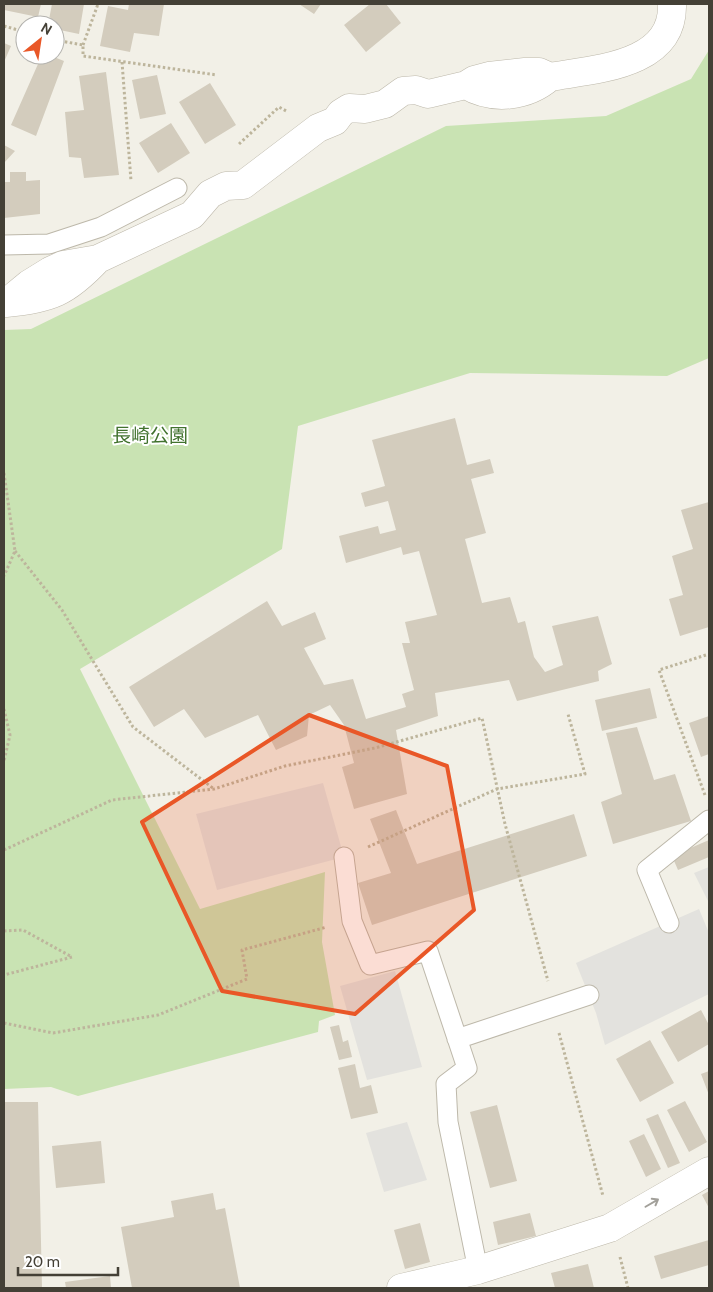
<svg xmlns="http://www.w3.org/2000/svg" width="713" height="1292" font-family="Cabin,'Noto Sans JP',sans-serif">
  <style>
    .green { fill: #c9e3b3 }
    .parking { fill: #e3e2de }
    .building { fill: #d3ccbd }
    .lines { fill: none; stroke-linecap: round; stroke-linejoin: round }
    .lane-casing { stroke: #bdb8aa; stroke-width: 21 }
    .street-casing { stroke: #bdb8aa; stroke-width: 29 }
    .path { stroke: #bdb59c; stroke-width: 3; stroke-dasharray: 2.5 2.5; stroke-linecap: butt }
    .lane { stroke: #fff; stroke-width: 19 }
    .street { stroke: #fff; stroke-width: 28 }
    .oneway { stroke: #a2a09a }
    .marked { fill: #e95727; fill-opacity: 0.2; stroke: #e95727; stroke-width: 4; stroke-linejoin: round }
    .labels { text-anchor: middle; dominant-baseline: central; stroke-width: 4; stroke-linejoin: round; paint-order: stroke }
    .park-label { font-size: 19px; fill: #41722e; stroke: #fff }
  </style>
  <rect width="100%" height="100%" fill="#f2f0e7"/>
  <path class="green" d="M709 50V358L667 376 470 373 298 426 282 549 80 669 200 909 325 872 322 942 335 1015 319 1021 318 1032 78 1096 51 1087 4 1089V330L31 329 446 126 606 116 691 79Z"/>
  <path class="parking" d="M323 783 344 857 217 890 196 814Z
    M709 867V903L694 873Z
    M699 909 709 933V994L605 1045 596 1013 576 963Z
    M395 971 422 1067 367 1080 340 986Z
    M407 1122 427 1180 384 1192 366 1133Z"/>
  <path class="building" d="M4 4H41L38 17 4 10Z
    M52 4H84L79 34 55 29V25H48Z
    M129 4H164L159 36 134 33 130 52 100 46 108 6 128 10Z
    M299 4H321L314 14Z
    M370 4H386L401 23 366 52 344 25Z
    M4 43 11 46 4 62Z
    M42 55H49L64 61 36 136 11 125Z
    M106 72 119 175 84 178 81 158 69 157 65 112 84 110 79 76Z
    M157 75 166 114 140 119 132 80Z
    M210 83 236 125 205 144 179 102Z
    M171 123 190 153 158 173 139 143Z
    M4 145 15 151 4 163Z
    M10 172H26V181L40 180V214L4 218V182H10Z
    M455 418 467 465 490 459 494 473 471 479 486 533 465 539 482 603 510 597 518 623 525 621 534 657 545 672 563 665 552 626 598 616 612 664 598 671 599 681 517 701 509 680 435 693 438 716 396 730 407 794 354 809 342 767 354 763 344 725 330 705 309 715 307 736 276 750 258 715 205 738 184 709 154 727 129 687 267 601 282 626 315 612 326 639 304 648 324 685 353 679 366 719 406 707 402 694 414 690 402 643H410L405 622 437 615 419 551 403 555 401 547 346 563 339 536 378 526 380 534 396 530 388 501 365 507 361 493 385 486 372 440Z
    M709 502V627L680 636 669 599 683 595 672 556 693 549 681 510Z
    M650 688 657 718 602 731 595 700Z
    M709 716V754L701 757 689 723Z
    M637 727 654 780 675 774 691 821 613 844 601 802 622 794 606 733Z
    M396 810 417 864 574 814 587 856 372 925 358 883 391 873 370 819Z
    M709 840V857L678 870 672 856Z
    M701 1010 709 1025V1044L678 1062 661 1032Z
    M339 1025 343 1042 348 1040 352 1057 339 1060 330 1027Z
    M650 1040 674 1083 640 1102 616 1059Z
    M355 1064 360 1088 371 1085 378 1113 351 1119 338 1068Z
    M709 1071V1095L701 1074Z
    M685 1101 707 1142 689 1152 667 1110Z
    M4 1102H38L42 1288H4Z
    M497 1105 517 1181 490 1188 470 1112Z
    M658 1114 680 1163 668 1168 646 1119Z
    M644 1134 661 1169 646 1177 629 1141Z
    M101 1141 105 1183 56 1188 52 1146Z
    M709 1191V1208L702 1195Z
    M213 1193 216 1210 225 1208 240 1288H132L121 1227 174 1217 171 1201Z
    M530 1213 536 1236 498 1245 493 1222Z
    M420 1223 430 1262 405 1269 394 1230Z
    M709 1240V1265L661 1279 654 1256Z
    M588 1264 594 1288H555L551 1273Z
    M110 1276 111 1288H66L65 1282Z"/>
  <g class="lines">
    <defs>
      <path id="lane" d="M4 245 49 244 101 227 177 188
        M344 857 352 921 370 965 428 951 467 1068 446 1084 448 1122 478 1270
        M669 923 647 870 709 820
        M457 1039 589 995"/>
      <path id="street" d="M466 85C493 101 527 97 550 77
        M98 259C67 292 51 299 6 303L29 284 50 271 63 265 98 259 192 215 210 194 226 186 243 185 318 128 335 121 341 113 349 108 365 109 385 104 403 91 416 90 428 94 466 85 474 80 489 76 525 72H539L550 77C595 69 674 66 672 4
        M401 1288 478 1270 610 1228 709 1171"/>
    </defs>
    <use href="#lane" class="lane-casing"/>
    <use href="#street" class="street-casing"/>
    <path class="path" d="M4 26 25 32
      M55 40 83 45V56L217 75
      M83 45 98 4
      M122 62 131 181
      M239 144 279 107 288 112
      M4 473 15 551 4 576
      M15 551 62 610 133 727 214 789
      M4 709 10 735 4 761
      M705 795 659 670 709 654
      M368 847 497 789 585 774 568 714
      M4 850 112 800 214 789 285 766 375 748 482 718 505 824 548 981
      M4 931 23 930 72 957 4 975
      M4 1023 53 1033 158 1015 247 979 242 950 327 927
      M559 1033 603 1196
      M620 1257 628 1288"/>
    <use href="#lane" class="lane"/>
    <use href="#street" class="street"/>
  </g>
  <defs><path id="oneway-shaft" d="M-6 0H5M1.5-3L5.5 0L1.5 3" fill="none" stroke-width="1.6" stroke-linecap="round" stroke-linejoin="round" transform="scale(1.25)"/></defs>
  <use class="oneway" href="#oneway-shaft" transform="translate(652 1203) rotate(-30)"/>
  <path class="marked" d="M309 715 447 766 474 910 355 1014 222 991 142 822Z"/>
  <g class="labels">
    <g class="park-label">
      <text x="150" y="435">長崎公園</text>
    </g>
  </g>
  <rect width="713" height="1292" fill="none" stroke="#444036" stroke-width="10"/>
  <g transform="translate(40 40) rotate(30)"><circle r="24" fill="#ffffff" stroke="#b4b3af"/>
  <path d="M0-4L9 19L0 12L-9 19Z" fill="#e95727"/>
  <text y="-8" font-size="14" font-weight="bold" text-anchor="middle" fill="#444036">N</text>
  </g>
  <path d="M18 1267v8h100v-8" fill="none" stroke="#444036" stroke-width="2.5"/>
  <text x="25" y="1267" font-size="15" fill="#444036" stroke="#ffffff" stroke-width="4" paint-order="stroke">20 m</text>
</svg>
